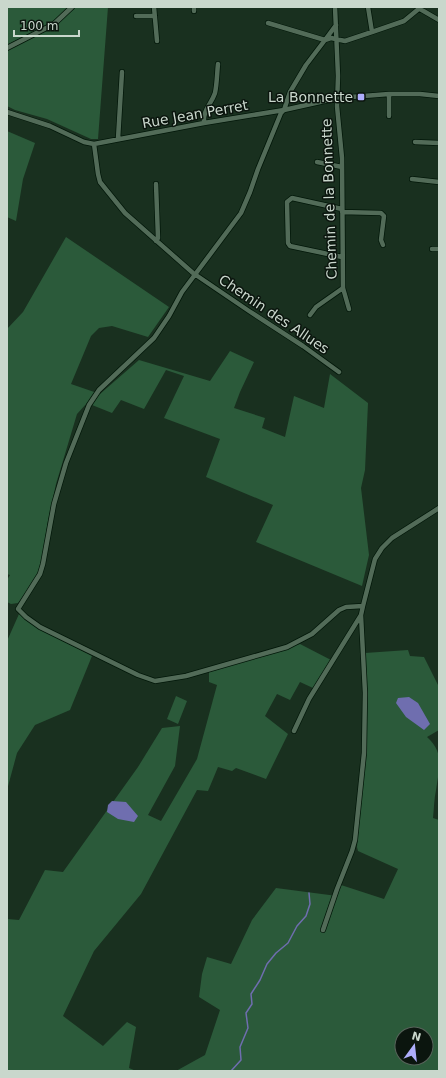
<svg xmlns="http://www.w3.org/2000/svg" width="446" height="1078" font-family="'DejaVu Sans',sans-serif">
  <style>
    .green { fill: #2b5a3a; fill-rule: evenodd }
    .water { fill: #6f6eaf }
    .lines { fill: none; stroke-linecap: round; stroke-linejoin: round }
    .stream { stroke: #6f6eaf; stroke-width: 1.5 }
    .street-casing { stroke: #021709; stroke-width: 6 }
    .street { stroke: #526b58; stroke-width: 4.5 }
    .poi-dot { fill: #aeaefb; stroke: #0b150e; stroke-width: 1.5 }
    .labels { text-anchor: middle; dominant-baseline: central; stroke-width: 3; stroke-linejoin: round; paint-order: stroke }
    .poi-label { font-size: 14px; fill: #c9d7cc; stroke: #0b150e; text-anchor: end }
    .street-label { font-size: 14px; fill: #c9d7cc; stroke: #0b150e }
  </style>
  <rect width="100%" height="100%" fill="#19301f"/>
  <path class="green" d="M7 7H108L98 139H91L47 119 15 110 7 106Z
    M7 131 35 143 23 179 16 221 7 217Z
    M66 237 169 307 148 337 112 326 99 328 91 336 71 384 100 394 139 360 210 381 230 351 254 362 240 392 234 408 265 418 262 428 285 437 294 396 324 408 330 374 368 403 365 470 361 488 369 555 362 586 256 542 273 505 206 477 220 439 164 418 184 376 166 370 144 409 121 400 112 413 87 403 77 414 56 484 48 521 41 564 35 580 18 603 11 604 7 602V580L10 575 7 574V329L23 312Z
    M19 614 39 629 92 656 70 710 35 725 17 753 7 790V641Z
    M300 644 331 660 313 688 300 682 290 700 277 694 265 716 288 734 266 779 236 768 232 771 218 767 208 791 197 790 141 894 94 951 63 1016 103 1046 127 1022 136 1027 129 1068 136 1071H7V919L19 920 45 870 63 872 138 767 162 728 180 726 175 766 148 815 161 821 197 759 217 685 209 682V672Z
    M408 650 410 656 424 657 439 687V730L427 737C445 753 439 769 436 790 434 799 434 809 433 818L439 820V1071H176L205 1055 220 1010 199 997 202 974 207 957 231 964 252 920 276 888 337 896 341 885 384 899 398 869 358 851 357 847 365 754V653ZM402 1034H426V1058H402Z
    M176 696 187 701 178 724 167 719Z"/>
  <path class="water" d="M409 697 418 703 430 724 424 730 406 717 396 703 398 698Z
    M112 801 126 802 138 816 134 822 118 819 107 812 108 805Z"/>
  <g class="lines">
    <path class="stream" d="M231 1071 241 1060 240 1047 248 1028 246 1013 252 1004 251 994 260 980 267 964 276 953 288 943 297 926 306 916 310 904 309 893"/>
    <defs>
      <path id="street" d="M154 7 157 41
        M194 7V11
        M335 7 338 76 337 106 342 158 343 288 349 309
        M368 7 372 32
        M420 9 439 20
        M136 16H155
        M268 23 325 40 336 25
        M7 48 54 24 72 7
        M7 112 50 126 84 142 94 144 204 123 284 110 338 98 389 94H420L439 96
        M389 116V94
        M204 123C203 109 211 105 215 93 217 84 217 73 218 64
        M118 139 122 72
        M415 142 439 143
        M94 144 98 174 100 182 125 213 193 273 249 311 303 346 339 372
        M317 162 342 167
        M412 179 439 182
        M342 209 292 198 287 202 288 243 290 246 342 257
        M342 212 381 213 384 216 381 240 383 245
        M156 241 158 238 156 184
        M432 249H439
        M310 315 316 307 343 288
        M363 606 346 607 339 610 312 634 287 647 186 676 155 681 138 675 40 627 26 617 18 609 40 574 43 564 54 504 66 463 89 405 99 390 154 338 169 316 182 292 241 213 250 192 258 169 281 113 284 110 290 92 306 65 325 40 331 38 345 41 372 32 404 21 421 7
        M294 731 309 699 361 615
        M323 930 337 889 352 851 355 840 364 753 365 693 361 615 363 606 375 559 382 548 392 538 439 508"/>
    </defs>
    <use href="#street" class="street-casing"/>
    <use href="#street" class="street"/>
  </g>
  <rect class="poi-dot" x="357" y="93" width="8" height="8" rx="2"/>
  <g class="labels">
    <g class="poi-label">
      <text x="353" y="97">La Bonnette</text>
    </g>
    <g class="street-label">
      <text transform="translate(195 114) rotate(-10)">Rue Jean Perret</text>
      <text transform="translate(329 199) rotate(-92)">Chemin de la Bonnette</text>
      <text transform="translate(274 314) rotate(34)">Chemin des Allues</text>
    </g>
  </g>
  <rect width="446" height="1078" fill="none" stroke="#c9d7cc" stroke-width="16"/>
  <g transform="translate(414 1046) rotate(15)"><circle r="19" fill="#0b150e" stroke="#57635a"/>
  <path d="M0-3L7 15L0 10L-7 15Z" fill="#aeaefb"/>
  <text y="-6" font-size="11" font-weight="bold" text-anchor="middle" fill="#c9d7cc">N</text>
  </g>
  <path d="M14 30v6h65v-6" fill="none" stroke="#c9d7cc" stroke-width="2"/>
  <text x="20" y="30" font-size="12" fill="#c9d7cc" stroke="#0b150e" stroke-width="3" paint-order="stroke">100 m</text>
</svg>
